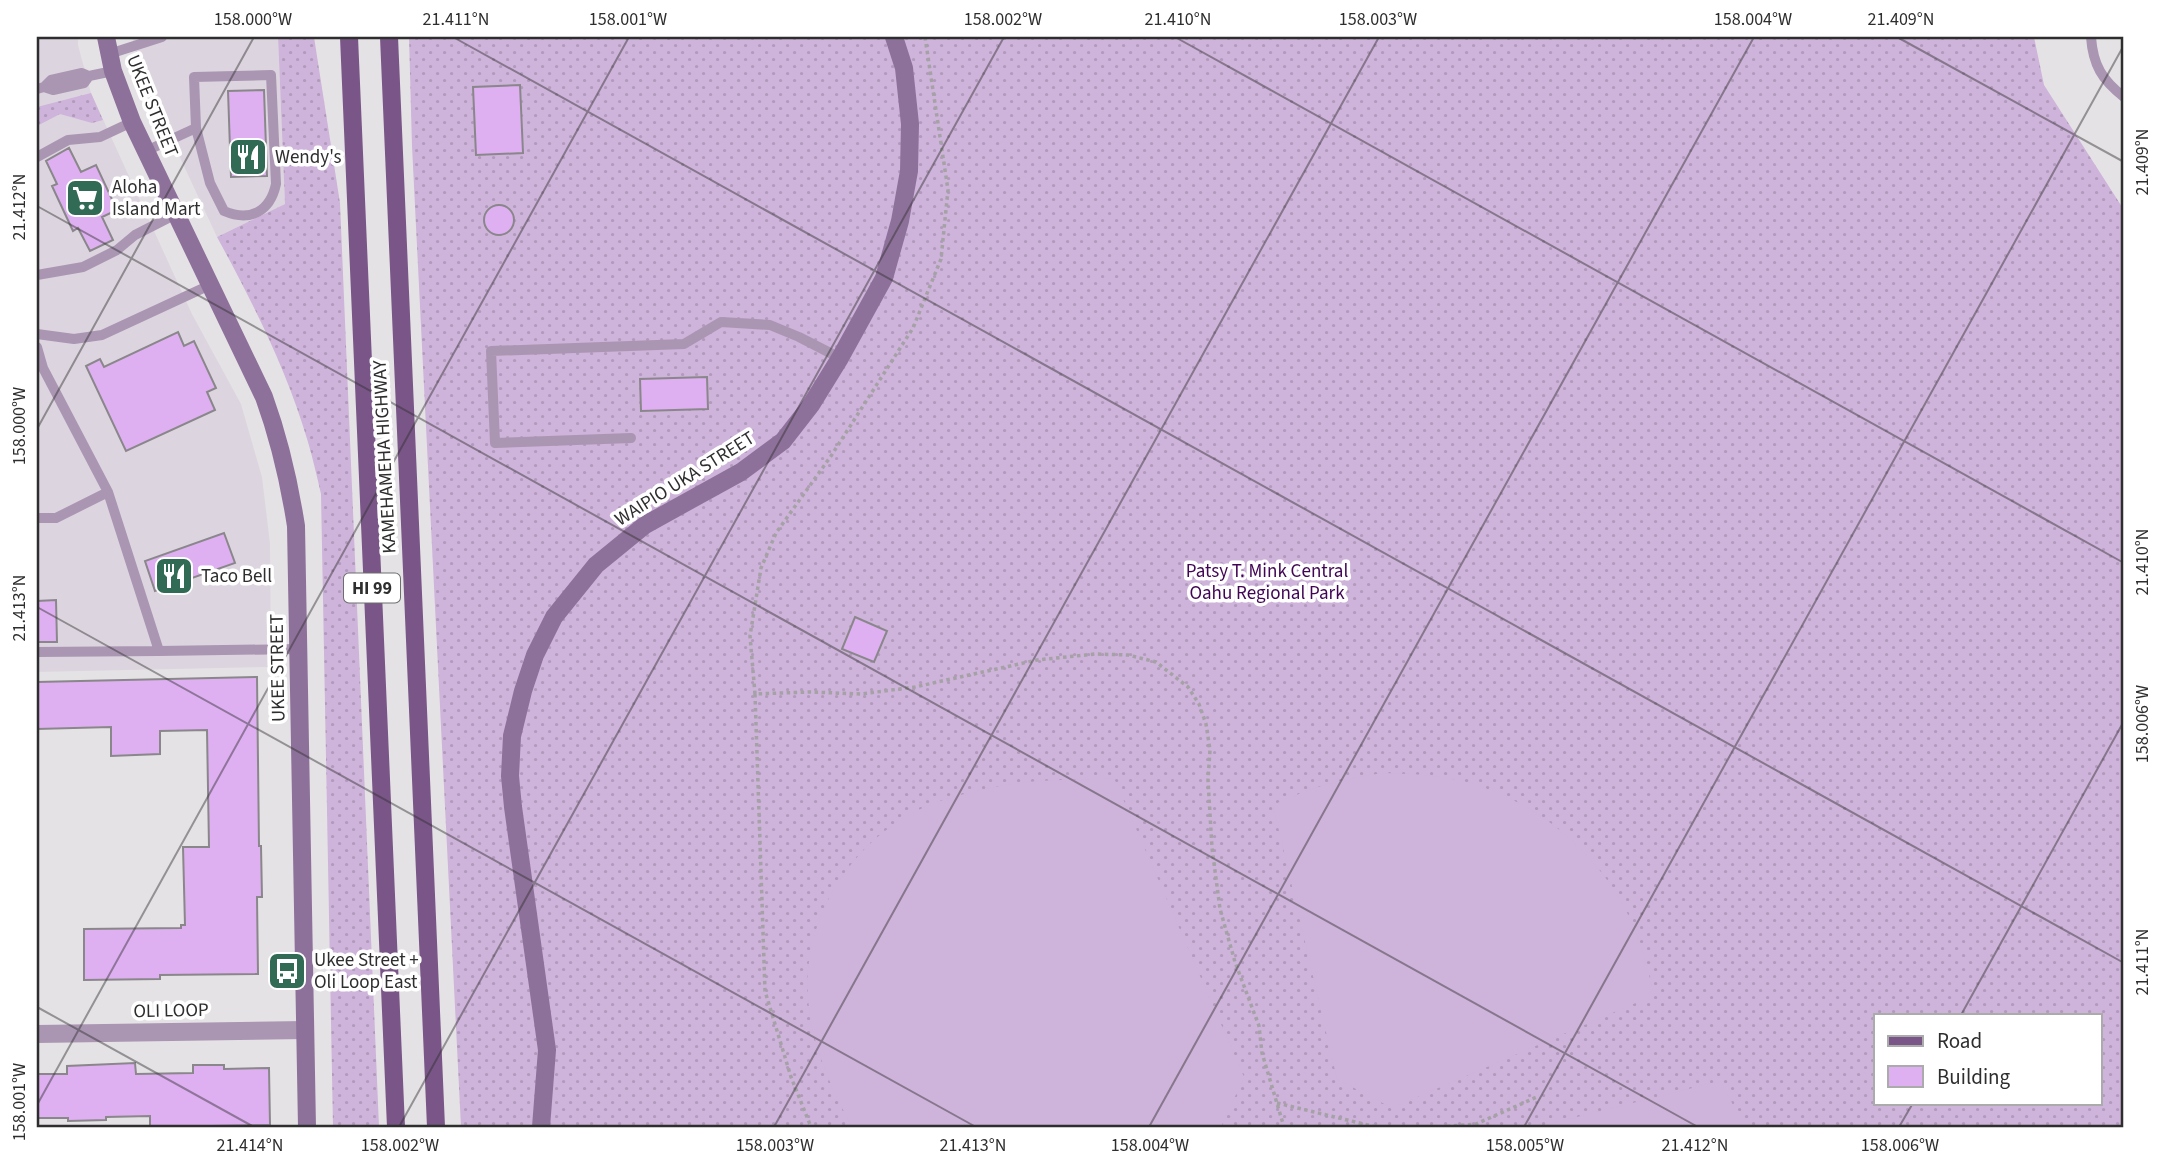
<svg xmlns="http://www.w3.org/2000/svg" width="2161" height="1164" font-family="'Source Sans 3',sans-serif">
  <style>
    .built { fill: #dcd5df }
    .grass { fill: url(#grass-dots); fill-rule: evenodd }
    .pitch { fill: #ceb3da }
    .building { fill: #deb0f1; stroke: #8a878b; stroke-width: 2 }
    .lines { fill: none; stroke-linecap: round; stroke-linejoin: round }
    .path { stroke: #a4a2a5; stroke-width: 3.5; stroke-dasharray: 3.5 3.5; stroke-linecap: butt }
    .lane { stroke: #aa96b2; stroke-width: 10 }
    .street { stroke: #aa96b2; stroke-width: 18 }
    .secondary { stroke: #8e719a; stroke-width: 18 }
    .primary { stroke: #795687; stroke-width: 18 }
    .ticks { fill: none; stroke: #2e2e2f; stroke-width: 2; stroke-opacity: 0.45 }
    .labels { text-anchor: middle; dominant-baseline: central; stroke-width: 7; stroke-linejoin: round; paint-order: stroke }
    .shield { fill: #fff; stroke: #6d6d6d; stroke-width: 2 }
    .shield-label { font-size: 18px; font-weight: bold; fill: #2e2e2f }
    .street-label { font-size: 19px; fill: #2e2e2f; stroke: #fff }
    .poi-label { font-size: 19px; fill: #2e2e2f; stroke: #fff; text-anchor: start }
    .park-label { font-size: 19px; fill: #410454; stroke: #fff }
    .neatline { fill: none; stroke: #2e2e2f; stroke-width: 2.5 }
    .ticks-label { font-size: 18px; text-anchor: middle; fill: #2e2e2f }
  </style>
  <defs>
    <pattern id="grass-dots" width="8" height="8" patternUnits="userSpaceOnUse" patternTransform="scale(1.75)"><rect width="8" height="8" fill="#ceb3da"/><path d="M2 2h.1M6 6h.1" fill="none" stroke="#b19abb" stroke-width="1.8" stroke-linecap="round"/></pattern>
  </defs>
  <rect width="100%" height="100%" fill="#e5e2e6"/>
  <path class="built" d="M37 37H78V45L91 93 192 314 241 404 262 477 270 543 271 667 37 672Z
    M132 37H278L285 204 217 237 141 74Z"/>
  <path class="grass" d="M278 37H314L340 203 379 1127H333L321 494C317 477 313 459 308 442 287 370 253 303 217 237L285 204Z
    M409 37H2034L2044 85 2124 210V1127H461L412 146ZM1876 1015H2100V1103H1876Z
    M91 93 103 120 92 123 60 114 37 126V107Z"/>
  <path class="pitch" d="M1383 773C1408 774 1432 774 1457 780 1532 796 1601 853 1632 923 1642 946 1648 970 1654 995L1392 1108 1337 1079 1273 805C1312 787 1340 779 1383 773Z
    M1114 778 1244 1077 1221 1127H852C831 1088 811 1043 808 998 802 909 862 825 946 799 969 792 995 786 1019 783 1050 779 1083 780 1114 778Z
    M1720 1081 1745 1127H1537Z"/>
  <path class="building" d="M520 85 523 153 476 155 473 87Z
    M264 90 267 176 231 177 228 91Z
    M69 148 81 172 96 165 117 210 102 217 113 240 90 251 78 228 73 231 52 186 57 184 46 161Z
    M484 220a15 15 0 1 1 30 0a15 15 0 1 1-30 0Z
    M178 332 184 346 194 341 216 388 207 392 215 410 126 451 86 366 100 359 104 367Z
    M707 377 708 409 641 411 640 379Z
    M224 533 235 563 155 591 145 561Z
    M56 600 57 642H37V601Z
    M855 617 887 631 874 662 842 649Z
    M257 677 259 846H261L262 897H257L258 974 160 975V979L84 980V929L181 928V925H185L183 847H209L207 730 160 731V754L111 756V727L37 729V682Z
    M135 1063 136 1074 193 1073V1065H224V1069L269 1068 270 1125 150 1127V1116L106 1117V1120L68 1121V1118H37V1074H67V1066Z"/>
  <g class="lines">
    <path class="path" d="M925 37 948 190 941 259 913 328 831 456 776 533 761 568 750 636 755 694 810 692 861 694 915 687 1037 660 1095 654 1128 655 1156 662 1188 687 1199 704 1206 724 1210 750 1208 780 1212 848 1220 909 1235 962 1259 1026 1262 1053 1284 1127
      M755 694 765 991 791 1077 811 1127
      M1277 1103 1376 1127
      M1440 1127 1476 1124 1539 1096"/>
    <path class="lane" d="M2091 37C2093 65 2102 80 2124 97
      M109 54 162 37
      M44 87 53 90 84 83 89 76
      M37 89 44 87 51 80 82 73 89 76 113 71
      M146 151 196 128 194 77 271 75 276 184C270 212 250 222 224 211L210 183 196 128
      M37 157 68 140 100 137 132 122
      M37 275 83 267 117 250 135 235 176 214
      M37 334 74 339 102 335 210 285
      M37 347 43 368 108 492 159 651 299 649
      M631 438 495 443 491 351 684 344 721 322 770 325 799 337 840 358
      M37 518H56L108 492
      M37 652 159 651"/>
    <path class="street" d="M37 1034 305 1030"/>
    <path class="secondary" d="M106 37 113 71 132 122 264 397C280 441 289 481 296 526L307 1127
      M541 1127 547 1050 513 807 510 776 512 736 523 691 535 655 554 617 596 565 645 525 741 472 783 441 811 405 840 358 884 278 900 221 909 171 910 124 904 68 894 37"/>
    <path class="primary" d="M349 37 396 1127
      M389 37 436 1127"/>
  </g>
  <path class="ticks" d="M453 37 2124 963M1175 37 2124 563M1897 37 2124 162M37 206 1698 1127M37 429 254 37M37 607 976 1127M37 1007 254 1127M1961 1015 2124 721M37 1105 629 37M399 1127 1004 37M774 1127 1379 37M1149 1127 1754 37M1524 1127 2124 45M1899 1127 1913 1103"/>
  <defs>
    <symbol id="restaurant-square" viewBox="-11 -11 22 22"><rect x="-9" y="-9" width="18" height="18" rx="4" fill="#316b55" stroke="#fff"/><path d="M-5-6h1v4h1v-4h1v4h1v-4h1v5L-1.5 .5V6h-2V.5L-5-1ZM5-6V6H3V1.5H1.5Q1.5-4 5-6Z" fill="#fff"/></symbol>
    <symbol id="supermarket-square" viewBox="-11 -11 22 22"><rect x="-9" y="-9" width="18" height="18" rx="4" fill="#316b55" stroke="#fff"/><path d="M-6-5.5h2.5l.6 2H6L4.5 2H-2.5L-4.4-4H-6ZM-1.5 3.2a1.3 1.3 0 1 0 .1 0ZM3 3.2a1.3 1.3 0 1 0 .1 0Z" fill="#fff"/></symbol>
    <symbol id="bus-square" viewBox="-11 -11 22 22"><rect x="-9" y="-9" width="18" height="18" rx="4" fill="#316b55" stroke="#fff"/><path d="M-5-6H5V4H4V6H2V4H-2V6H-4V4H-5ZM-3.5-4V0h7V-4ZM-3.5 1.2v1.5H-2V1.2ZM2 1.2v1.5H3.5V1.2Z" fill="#fff"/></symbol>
  </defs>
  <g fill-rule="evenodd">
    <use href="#restaurant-square" x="226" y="135" width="44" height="44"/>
    <use href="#supermarket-square" x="63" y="176" width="44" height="44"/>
    <use href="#restaurant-square" x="152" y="554" width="44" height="44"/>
    <use href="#bus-square" x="265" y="949" width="44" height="44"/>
  </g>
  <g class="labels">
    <rect class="shield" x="344" y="573.5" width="56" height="29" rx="5"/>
    <g class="shield-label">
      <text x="372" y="588">HI 99</text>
    </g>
    <g class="street-label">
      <text transform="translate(152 106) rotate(68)">UKEE STREET</text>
      <text transform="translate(385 457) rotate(-93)">KAMEHAMEHA HIGHWAY</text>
      <text transform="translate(685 479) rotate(-32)">WAIPIO UKA STREET</text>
      <text transform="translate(278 668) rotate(-91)">UKEE STREET</text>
      <text transform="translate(171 1011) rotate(-1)">OLI LOOP</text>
    </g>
    <g class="poi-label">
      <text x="275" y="157">Wendy's</text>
      <text x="112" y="187">Aloha<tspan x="112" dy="22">Island Mart</tspan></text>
      <text x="201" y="576">Taco Bell</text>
      <text x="314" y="960">Ukee Street +<tspan x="314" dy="22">Oli Loop East</tspan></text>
    </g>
    <g class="park-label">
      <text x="1267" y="571">Patsy T. Mink Central<tspan x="1267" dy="22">Oahu Regional Park</tspan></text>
    </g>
  </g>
  <rect width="2161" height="1164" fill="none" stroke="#ffffff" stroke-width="77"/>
  <rect x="1874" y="1014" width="228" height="91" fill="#ffffff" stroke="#ababac" stroke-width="2"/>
  <rect x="1888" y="1036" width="35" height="10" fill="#795687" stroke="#ababac" stroke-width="2"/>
  <text x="1937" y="1048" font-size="21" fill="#2e2e2f">Road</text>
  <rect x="1888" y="1066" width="35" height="21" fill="#deb0f1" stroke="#ababac" stroke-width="2"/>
  <text x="1937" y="1084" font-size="21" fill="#2e2e2f">Building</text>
  <rect x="38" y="38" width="2084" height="1088" class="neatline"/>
  <g class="ticks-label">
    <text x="253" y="25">158.000°W</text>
    <text x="456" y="25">21.411°N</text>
    <text x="628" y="25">158.001°W</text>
    <text x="1003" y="25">158.002°W</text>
    <text x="1178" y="25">21.410°N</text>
    <text x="1378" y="25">158.003°W</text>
    <text x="1753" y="25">158.004°W</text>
    <text x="1901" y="25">21.409°N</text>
    <text transform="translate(2142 162) rotate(-90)" y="6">21.409°N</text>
    <text transform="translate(19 207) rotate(-90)" y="6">21.412°N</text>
    <text transform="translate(19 426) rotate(-90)" y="6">158.000°W</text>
    <text transform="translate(2142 562) rotate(-90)" y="6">21.410°N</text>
    <text transform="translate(19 608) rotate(-90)" y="6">21.413°N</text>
    <text transform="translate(2142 724) rotate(-90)" y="6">158.006°W</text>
    <text transform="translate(2142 962) rotate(-90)" y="6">21.411°N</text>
    <text transform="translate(19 1102) rotate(-90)" y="6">158.001°W</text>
    <text x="250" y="1151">21.414°N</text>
    <text x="400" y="1151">158.002°W</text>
    <text x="775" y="1151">158.003°W</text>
    <text x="973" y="1151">21.413°N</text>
    <text x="1150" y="1151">158.004°W</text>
    <text x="1525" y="1151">158.005°W</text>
    <text x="1695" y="1151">21.412°N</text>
    <text x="1900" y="1151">158.006°W</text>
  </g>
</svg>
